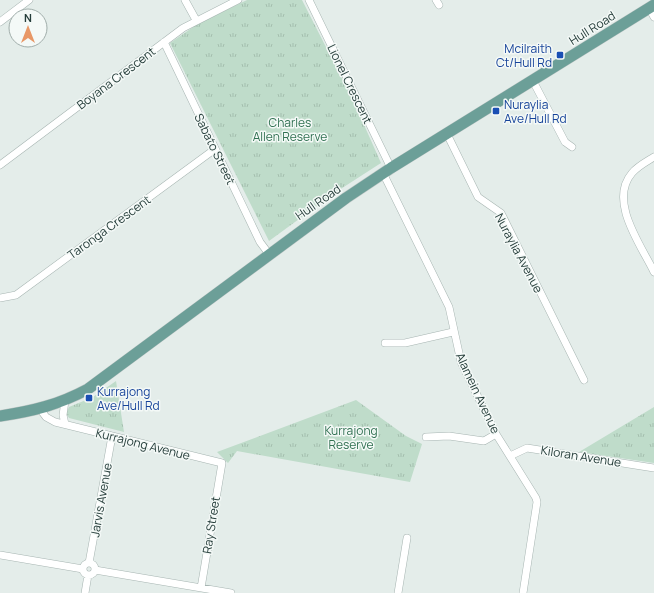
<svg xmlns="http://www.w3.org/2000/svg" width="654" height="593" font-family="Manrope,sans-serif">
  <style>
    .park { fill: url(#park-tufts) }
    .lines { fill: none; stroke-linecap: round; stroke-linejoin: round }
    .minor-casing { stroke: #a7b5b2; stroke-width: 8 }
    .primary-casing { stroke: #c2c9c8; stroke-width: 12 }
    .minor { stroke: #fff; stroke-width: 7 }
    .primary { stroke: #6c9f98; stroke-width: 11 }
    .transit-dot { fill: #1a4fb4; stroke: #f4f9f7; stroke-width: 1.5 }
    .labels { text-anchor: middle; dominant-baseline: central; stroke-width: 3; stroke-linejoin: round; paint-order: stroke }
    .street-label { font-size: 12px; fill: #253d3a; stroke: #f4f9f7 }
    .transit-label { font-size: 12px; fill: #164399; stroke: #f4f9f7; text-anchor: start }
    .park-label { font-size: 12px; fill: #317152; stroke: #f4f9f7 }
  </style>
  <defs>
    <pattern id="park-tufts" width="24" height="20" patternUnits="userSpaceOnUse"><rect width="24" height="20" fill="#bfdcca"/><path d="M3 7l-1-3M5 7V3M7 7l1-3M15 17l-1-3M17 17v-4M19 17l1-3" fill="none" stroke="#a4beae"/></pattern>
  </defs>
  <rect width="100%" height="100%" fill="#e4edea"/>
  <path class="park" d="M247 0H302L353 100 381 163 336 192 269 241 170 43 199 23Z
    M116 381 124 432 69 418 66 413 69 407 93 397Z
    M356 400 406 436 422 444 410 482 237 451 228 463 217 452Z
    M654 407V463L579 452Z"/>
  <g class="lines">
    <defs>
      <path id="minor" d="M185 0 196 20
        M309 0 391 168
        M436 0 439 5
        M649 8 654 17
        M0 22 29 0
        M164 42 260 242 269 254
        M533 81 565 142 572 147
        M447 134 478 197 501 213 584 380
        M654 157C646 162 638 166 632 173 608 201 641 245 654 272
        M0 165 183 28 238 0
        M383 173 449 307 461 362 496 434 536 498 537 502 523 593
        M0 298 16 295 215 149
        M385 343H405L453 332
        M65 401 63 415 65 424
        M40 409 46 417 55 422 222 463 201 588
        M426 437 449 436 484 441 496 434
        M510 456 527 448 654 468
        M0 555 83 569
        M89 563 112 436
        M83 569a6 6 0 1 1 12 0a6 6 0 1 1-12 0Z
        M95 570 231 593
        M85 593 88 575
        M398 593 407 538"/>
      <path id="primary" d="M0 416C33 411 58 405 88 389L346 198 391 168 654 5"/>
    </defs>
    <use href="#minor" class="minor-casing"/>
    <use href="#primary" class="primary-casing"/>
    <use href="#minor" class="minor"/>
    <use href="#primary" class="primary"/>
  </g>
  <g class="transit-dot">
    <rect x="556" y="51" width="8" height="8" rx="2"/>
    <rect x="492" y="107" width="8" height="8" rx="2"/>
    <rect x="85" y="394" width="8" height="8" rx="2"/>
  </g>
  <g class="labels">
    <g class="street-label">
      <text transform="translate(592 28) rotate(-32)">Hull Road</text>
      <text transform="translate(116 78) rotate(-37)">Boyana Crescent</text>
      <text transform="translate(350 84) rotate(64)">Lionel Crescent</text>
      <text transform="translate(215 149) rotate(64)">Sabato Street</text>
      <text transform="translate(318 202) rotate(-35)">Hull Road</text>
      <text transform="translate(109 227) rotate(-36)">Taronga Crescent</text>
      <text transform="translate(519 253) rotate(62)">Nuraylia Avenue</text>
      <text transform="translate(478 393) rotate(65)">Alamein Avenue</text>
      <text transform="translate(143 444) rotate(14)">Kurrajong Avenue</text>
      <text transform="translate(581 456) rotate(9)">Kiloran Avenue</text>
      <text transform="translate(101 500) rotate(-80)">Jarvis Avenue</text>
      <text transform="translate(211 525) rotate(-81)">Ray Street</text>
    </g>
    <g class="transit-label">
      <text x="552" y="48" text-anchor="end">Mcilraith<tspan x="552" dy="14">Ct/Hull Rd</tspan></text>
      <text x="504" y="104">Nuraylia<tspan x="504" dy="14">Ave/Hull Rd</tspan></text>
      <text x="97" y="391">Kurrajong<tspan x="97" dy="14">Ave/Hull Rd</tspan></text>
    </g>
    <g class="park-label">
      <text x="290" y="122">Charles<tspan x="290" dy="14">Allen Reserve</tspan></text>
      <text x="351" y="430">Kurrajong<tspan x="351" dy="14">Reserve</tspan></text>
    </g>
  </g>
  <g transform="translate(28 28)"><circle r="19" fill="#f4f9f7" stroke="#a1aeab"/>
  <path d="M0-3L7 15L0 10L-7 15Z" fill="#e89766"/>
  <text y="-6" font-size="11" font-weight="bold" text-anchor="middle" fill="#253d3a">N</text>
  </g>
</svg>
